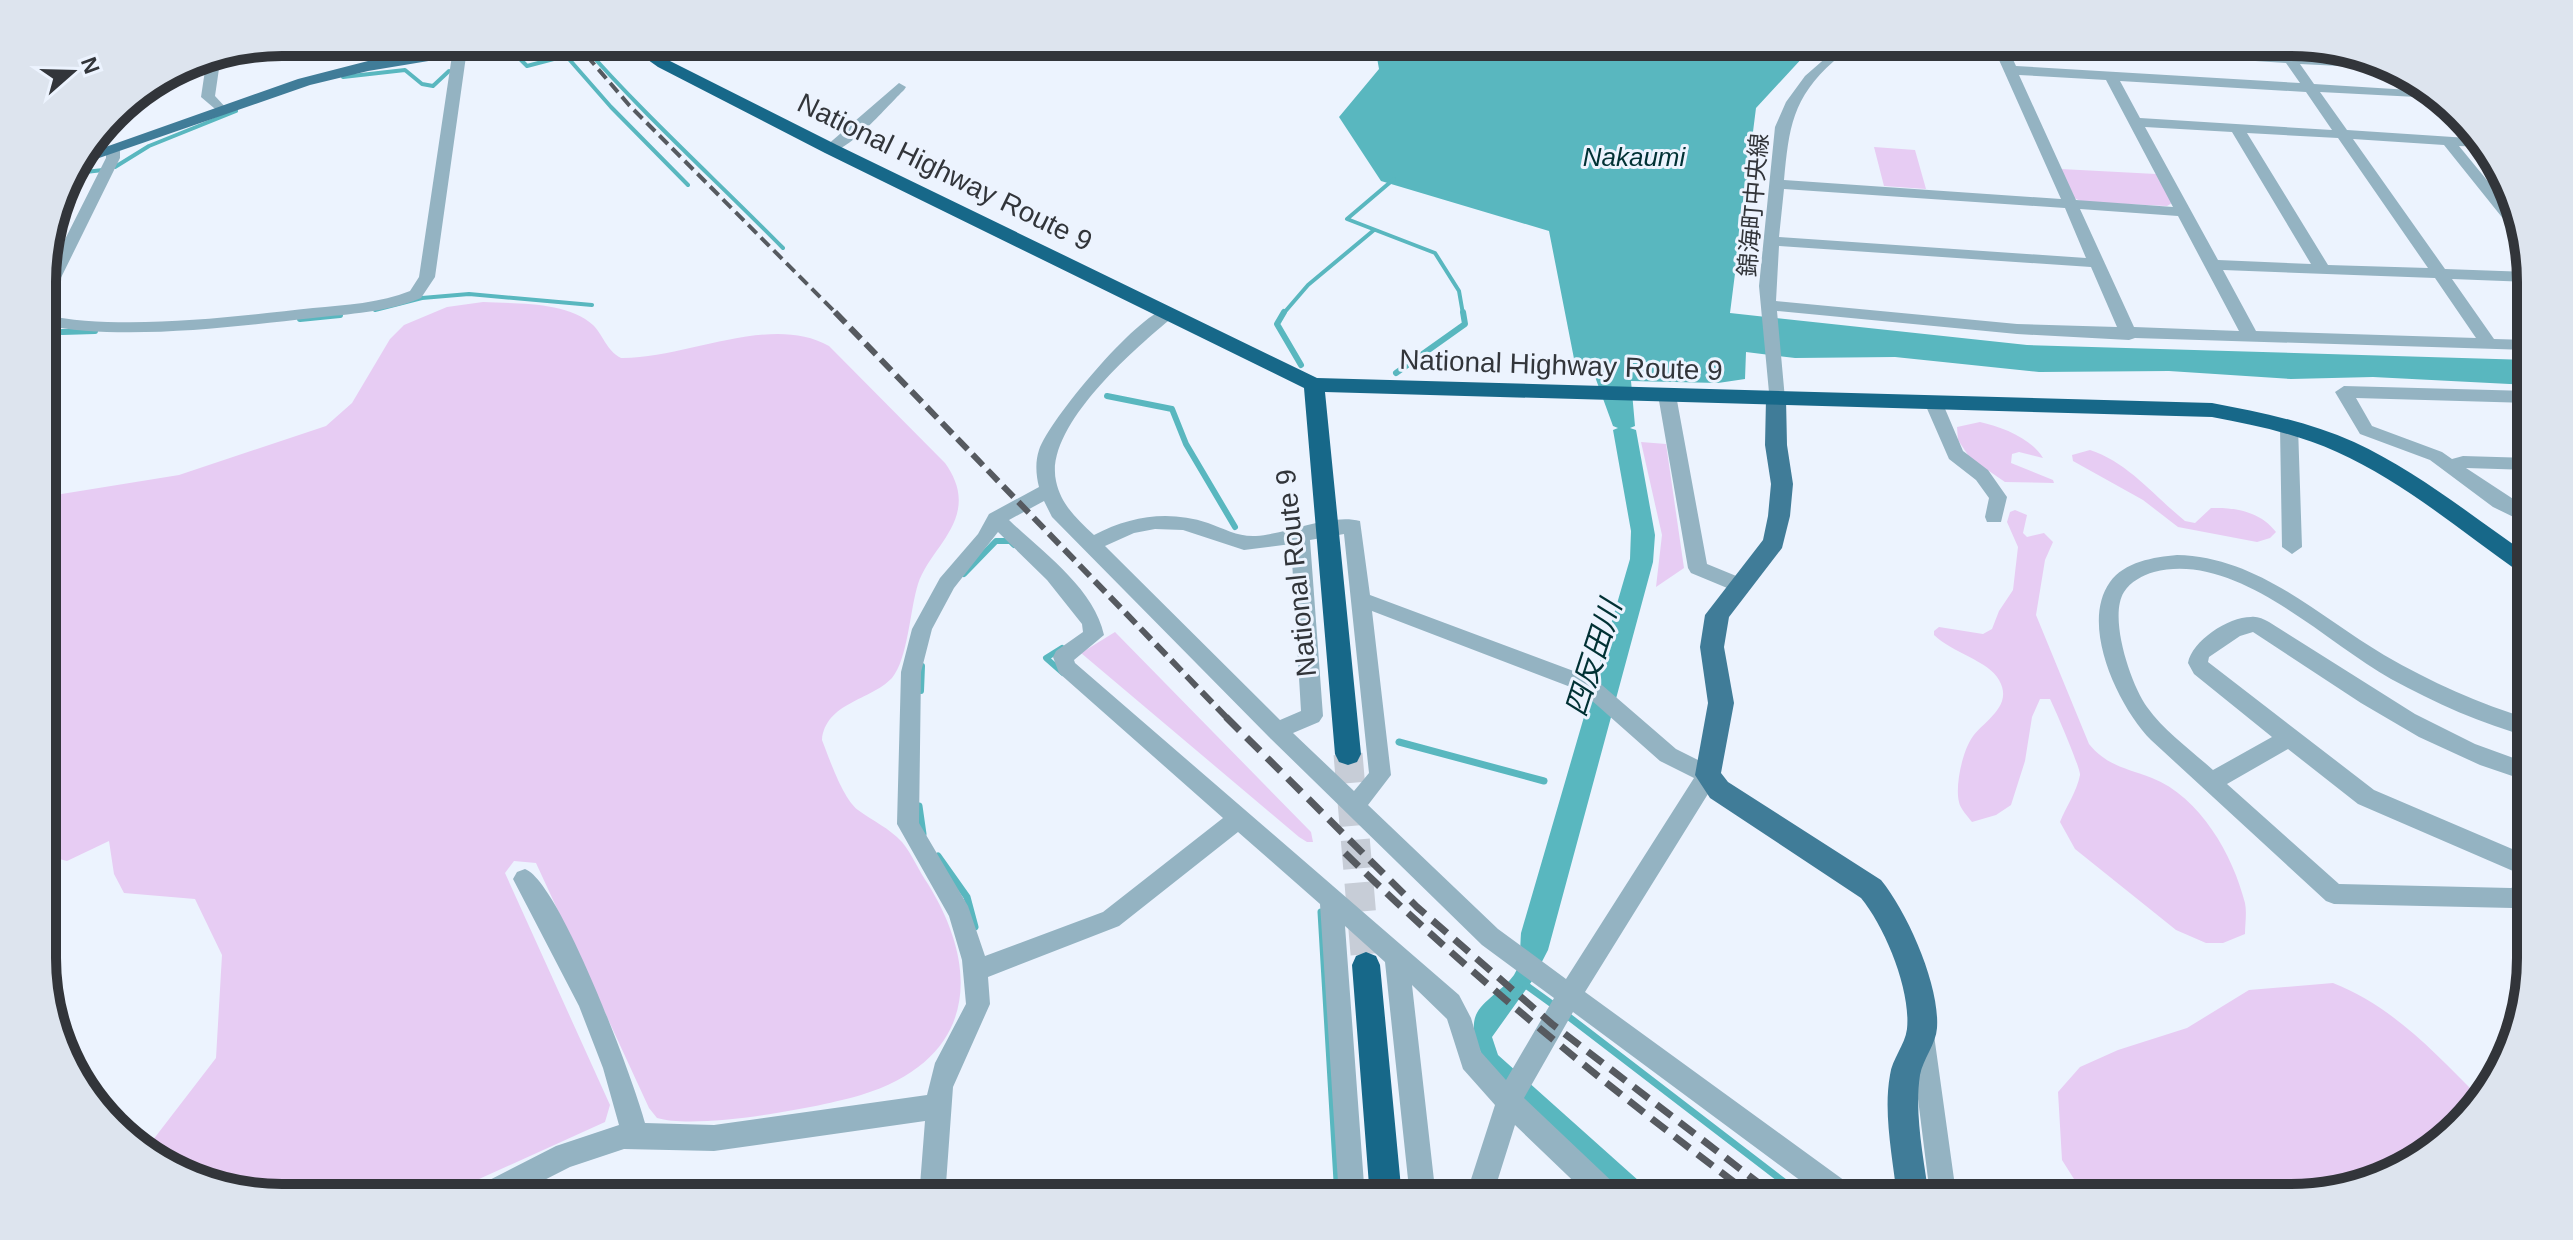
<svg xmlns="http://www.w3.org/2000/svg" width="2573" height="1240" font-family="Arial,'Noto Sans JP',sans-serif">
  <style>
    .green { fill: #e7ccf3 }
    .water { fill: #59b7bf }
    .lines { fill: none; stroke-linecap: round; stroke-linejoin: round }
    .stream-far2 { stroke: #59b7bf; stroke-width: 4 }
    .stream-far1 { stroke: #59b7bf; stroke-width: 6 }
    .stream { stroke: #59b7bf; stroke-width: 7 }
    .highway-tunnel { stroke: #c7cdd7; stroke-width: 29; stroke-dasharray: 29 14; stroke-linecap: butt }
    .minor { fill: #94b3c2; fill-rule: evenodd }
    .major { fill: #407c98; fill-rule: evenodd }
    .highway { fill: #176889; fill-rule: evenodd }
    .rail-far2 { stroke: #565a60; stroke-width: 4; stroke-dasharray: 12 6; stroke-linecap: butt }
    .rail-far1 { stroke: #565a60; stroke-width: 6; stroke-dasharray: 15 7; stroke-linecap: butt }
    .rail { stroke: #565a60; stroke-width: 7; stroke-dasharray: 19 10; stroke-linecap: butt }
    .labels { text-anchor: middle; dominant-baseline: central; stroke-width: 6; stroke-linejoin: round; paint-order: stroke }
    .far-street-label { font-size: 24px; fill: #32353a; stroke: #ecf3fe }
    .far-water-label { font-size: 26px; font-style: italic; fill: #013134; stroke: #ecf3fe }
    .street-label { font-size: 28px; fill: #32353a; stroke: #ecf3fe }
    .water-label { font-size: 30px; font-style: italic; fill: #013134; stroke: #ecf3fe }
    .rim { fill: none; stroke: #32353a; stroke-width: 10 }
  </style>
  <rect width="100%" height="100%" fill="#ecf3fe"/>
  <path class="green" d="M1874 147 1915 150 1926 189 1884 186Z
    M2061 169 2156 174 2172 203 2167 206 2083 202 2074 198Z
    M483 302C516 304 567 301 593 325 604 336 606 350 621 358 686 359 770 313 829 346L945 463C955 477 961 492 958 509 953 537 927 557 918 584 910 609 908 659 892 678 870 701 826 702 822 740 829 758 843 799 858 810 873 821 889 828 902 842 912 854 919 871 928 884 984 975 972 1061 861 1095 817 1108 698 1130 657 1118L649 1108 536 863 514 861 505 873 610 1105 605 1122 437 1198H282L176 1173 146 1149 216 1058 222 955 195 899 124 893 114 874 109 841 67 861 44 855 43 497 179 475 326 426 352 403 390 339 404 325 447 307Z
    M1980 422C2002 427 2031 438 2043 458L2019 452 2012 454 2011 463 2053 480 2054 483 2005 482 1970 458 1958 440 1957 427Z
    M1641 442 1666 444 1684 568 1656 587 1662 535Z
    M2090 450C2129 463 2154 496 2185 521L2195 523 2211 508C2235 507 2261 512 2276 532L2270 538 2257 542 2178 527 2143 500 2073 461 2072 455Z
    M2015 510 2027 515 2023 533 2027 537 2044 533 2053 542 2045 560 2036 615 2089 744C2107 766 2126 768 2152 778 2200 797 2233 855 2245 903 2247 913 2245 924 2245 934L2223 943H2206L2176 930 2075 849 2060 822C2066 807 2077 791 2080 775 2081 769 2055 709 2050 699H2040L2032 717 2025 761 2011 805 1996 815 1972 822C1968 817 1960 808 1959 802 1955 786 1962 755 1970 741 1980 722 2015 708 1999 680 1989 661 1951 652 1934 635V631L1939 627 1983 634 1992 629 1999 611 2013 590 2018 547 2007 522 2010 512Z
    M1115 632 1311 832 1313 842H1307L1299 837 1081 653Z
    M2333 983C2392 1006 2434 1052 2478 1096L2424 1158 2307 1198H2086L2062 1160 2058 1092 2080 1067 2118 1050 2187 1028 2249 990Z"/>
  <path class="water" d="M1359 42H1817L1756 108 1730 313 2027 345 2529 360V385L2373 377 2291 379 2169 371 2039 372 1895 357 1795 358 1746 352 1745 379 1718 383 1631 381 1635 426 1630 428 1636 430 1655 535 1653 562 1548 950 1532 981 1492 1037 1498 1055 1658 1198H1627C1591 1167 1455 1067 1476 1015 1482 1001 1504 989 1514 975 1521 965 1520 945 1521 933L1630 559 1631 531 1613 430 1618 428 1613 426 1594 374H1577L1549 231 1381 181 1339 117 1379 69 1376 52Z"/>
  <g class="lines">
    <path class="stream-far2" d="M554 42 611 107 688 185
      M580 42C644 115 715 179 783 248
      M497 57 514 53 527 66 565 56
      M343 77 405 70 422 84 433 86 449 71
      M115 167 149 146 236 111
      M68 174 103 170
      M1394 179 1347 219 1435 253 1459 291 1463 314
      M375 310 422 298 469 294 592 305
      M1283 314 1308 285 1374 230"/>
    <path class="stream-far1" d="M1284 312 1277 324 1301 365
      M300 319 340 315
      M62 332 95 331
      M1396 373 1465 324 1463 312
      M1107 396 1172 409 1186 444 1235 527
      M964 574 996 541H1010L1014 545
      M1062 648 1046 658 1063 673
      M921 691 922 666"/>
    <path class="stream" d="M1399 742 1544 781
      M919 806 923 834
      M938 856 967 897 975 927
      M1321 912 1338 1198
      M1523 983 1552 1004
      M1569 1017 1805 1198"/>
    <path class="highway-tunnel" d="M1348 754 1366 965"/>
    <path class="minor" d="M454 42H468L435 277 421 298C388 312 349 314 313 318 231 327 123 341 43 325V315C124 331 231 317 313 308 345 305 381 303 410 291L419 277Z
      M678 42H698L656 59 644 56Z
      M1251 42H1267L1269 44 1262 48Z
      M1844 42H1860C1852 49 1842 54 1834 61 1792 98 1789 128 1784 180L2061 199 1991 42H2005L2016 66 2300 83 2286 63 2026 46 2019 42H2087L2280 55 2271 42H2285L2294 55 2371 60 2397 67 2400 69 2300 64 2314 84 2426 91 2436 98 2320 92 2347 130 2483 139 2486 147 2459 146 2513 212 2523 237 2517 236 2444 145 2353 139 2445 269 2529 272V282L2452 279 2494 339 2529 340V350L2135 338 2129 340 2017 334 1777 311 1785 399 1776 405 1770 403 1759 286 1775 127 1786 102 1805 76ZM2019 75 2106 80 2173 207 2076 200ZM2120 81 2306 92 2332 130 2140 118ZM2145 127 2232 132 2311 264 2218 260ZM2247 133 2338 138 2428 268 2328 265ZM1784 189 2065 208 2086 258 1779 237ZM2080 209 2178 216 2239 331 2134 327ZM1779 246 2091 267 2117 327 2017 324 1776 301ZM2223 270 2435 278 2476 338 2256 331Z
      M221 55 215 96 228 110 221 114 201 97 207 57Z
      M899 83 906 87 904 90C888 105 847 155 826 152V146Z
      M113 147 120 151V158L51 298 43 303V283L106 158V151Z
      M1167 308 1173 309V317C1134 349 1044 427 1056 481 1061 505 1077 519 1094 535 1131 516 1168 510 1208 523 1225 529 1238 537 1256 536 1286 534 1331 513 1360 521L1370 595 1595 679 1676 749 1716 769 1719 775 1716 781 1585 992 1856 1189 1860 1198H1824L1573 1012 1524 1098 1620 1189 1624 1198H1591L1515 1125 1492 1198H1465L1495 1105 1463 1069 1447 1019 1412 985 1436 1198H1410L1385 962 1345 926 1365 1198H1339L1320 904 1238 832 1119 926 988 977 990 1004 953 1087 945 1198H919L925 1121 714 1151 624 1149 570 1167 509 1198H468L472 1189 556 1146 619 1125 603 1068 579 1006 513 879 517 872 525 869C560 882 634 1081 645 1123L714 1125 927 1095 935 1063 966 1004 962 960 949 916 897 824 901 672 912 629 940 578 978 534 989 514 1039 487C1036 475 1035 462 1039 450 1050 419 1136 316 1167 308ZM1044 501 1052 517 1269 737 1482 945 1554 998 1506 1080 1481 1052 1471 1018 1459 995 1075 663 1074 660 1104 635C1094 588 1042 552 1009 520ZM1155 529 1183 530 1244 550 1291 544 1301 711 1280 720 1105 546 1134 533ZM998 532 1047 580 1082 624 1083 632 1056 651 1053 657 1059 673 1223 818 1103 912 985 956 968 906 919 823 921 672 932 629 954 588ZM1344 534 1369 773 1354 791 1293 733 1319 722 1323 716 1310 540ZM1372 611 1581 691 1660 761 1694 778 1566 979 1498 929 1368 805 1391 775Z
      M2344 386 2529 391V403L2356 398 2372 426 2442 452 2452 459 2463 456 2530 458V470L2466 468 2530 510V525L2493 507 2430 460 2360 434 2335 392Z
      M1667 389 1676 395 1707 564 1746 580 1749 585 1746 590H1732L1691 573 1688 568 1658 395Z
      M1934 398 1943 404 1963 451 1988 470 2007 497 2001 522H1987L1985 517 1989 498 1976 480 1949 459 1925 404Z
      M2289 421 2298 427 2302 547 2292 554 2282 547 2280 427Z
      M2177 555C2259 557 2318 616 2384 655 2431 682 2479 704 2530 719V737C2482 724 2435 703 2391 679 2323 641 2237 551 2154 572 2143 575 2130 582 2124 592 2108 617 2131 685 2147 707 2165 732 2191 750 2213 770L2272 737 2194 674 2188 663C2192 641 2228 617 2251 617 2257 616 2263 619 2269 622L2415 714 2475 744 2530 764V782L2480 765 2419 737 2361 703 2253 632 2240 636 2209 657 2208 662 2374 790 2531 857V901L2513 908 2334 904 2326 901 2151 740C2119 708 2079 625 2110 582 2124 562 2154 557 2177 555ZM2288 749 2358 804 2520 874 2518 885 2511 888 2339 884 2227 784Z
      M1922 1023 1931 1027 1934 1035 1954 1179 1961 1198H1934L1928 1179 1910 1035 1913 1027Z"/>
    <path class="major" d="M484 42H521L513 47 368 71 310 85 73 167 83 155 298 79 368 61Z
      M1776 392 1786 399 1787 445 1793 484 1790 516 1782 548 1729 617 1724 647 1734 703 1721 773 1728 782 1881 880C1908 913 1940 986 1937 1028 1936 1044 1923 1059 1920 1075 1914 1114 1924 1159 1929 1198H1897C1893 1159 1883 1114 1890 1075 1892 1059 1905 1045 1907 1029 1911 990 1885 927 1861 898L1710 798 1695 775 1708 703 1700 647 1705 615 1763 540 1768 516 1771 484 1765 445 1766 399Z"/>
    <path class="highway" d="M623 42H642L670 61 837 145 1317 378 2212 403C2260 412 2309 422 2354 442 2417 471 2473 517 2530 556V577L2522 574C2462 532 2404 482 2337 452 2297 434 2255 425 2212 417L1325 392 1361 754 1357 762 1348 765 1339 762 1335 754 1304 388 825 153 658 67Z
      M1366 952 1376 956 1380 965 1402 1198H1370L1352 965 1356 956Z"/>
    <path class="rail-far2" d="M575 42 629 105 837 314"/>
    <path class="rail-far1" d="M835 312 1228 719"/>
    <path class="rail" d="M1226 717 1417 907 1552 1024 1778 1198
      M1345 853C1473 979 1612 1090 1755 1198"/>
  </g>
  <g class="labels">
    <g class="far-street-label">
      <text transform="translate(1753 205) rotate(-85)">錦海町中央線</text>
    </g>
    <g class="far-water-label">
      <text x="1634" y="157">Nakaumi</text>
    </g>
    <g class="street-label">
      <text transform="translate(945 172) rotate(26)">National Highway Route 9</text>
      <text transform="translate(1561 365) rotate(2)">National Highway Route 9</text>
      <text transform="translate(1296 573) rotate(-96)">National Route 9</text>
    </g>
    <g class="water-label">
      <text transform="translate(1593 658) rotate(-72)">四反田川</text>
    </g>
  </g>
  <path d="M0 0H2573V1240H0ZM282 56H2291A226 226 0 0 1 2517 282V958A226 226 0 0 1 2291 1184H282A226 226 0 0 1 56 958V282A226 226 0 0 1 282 56Z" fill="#dde4ee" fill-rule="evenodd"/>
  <path class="rim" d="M282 56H2291A226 226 0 0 1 2517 282V958A226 226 0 0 1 2291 1184H282A226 226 0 0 1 56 958V282A226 226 0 0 1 282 56Z"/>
  <g transform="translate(72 72) rotate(70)" stroke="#ecf3fe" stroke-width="6" paint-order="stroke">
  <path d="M0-6L14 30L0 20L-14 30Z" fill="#32353a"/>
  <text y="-12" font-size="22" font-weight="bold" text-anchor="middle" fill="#32353a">N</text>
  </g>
</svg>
